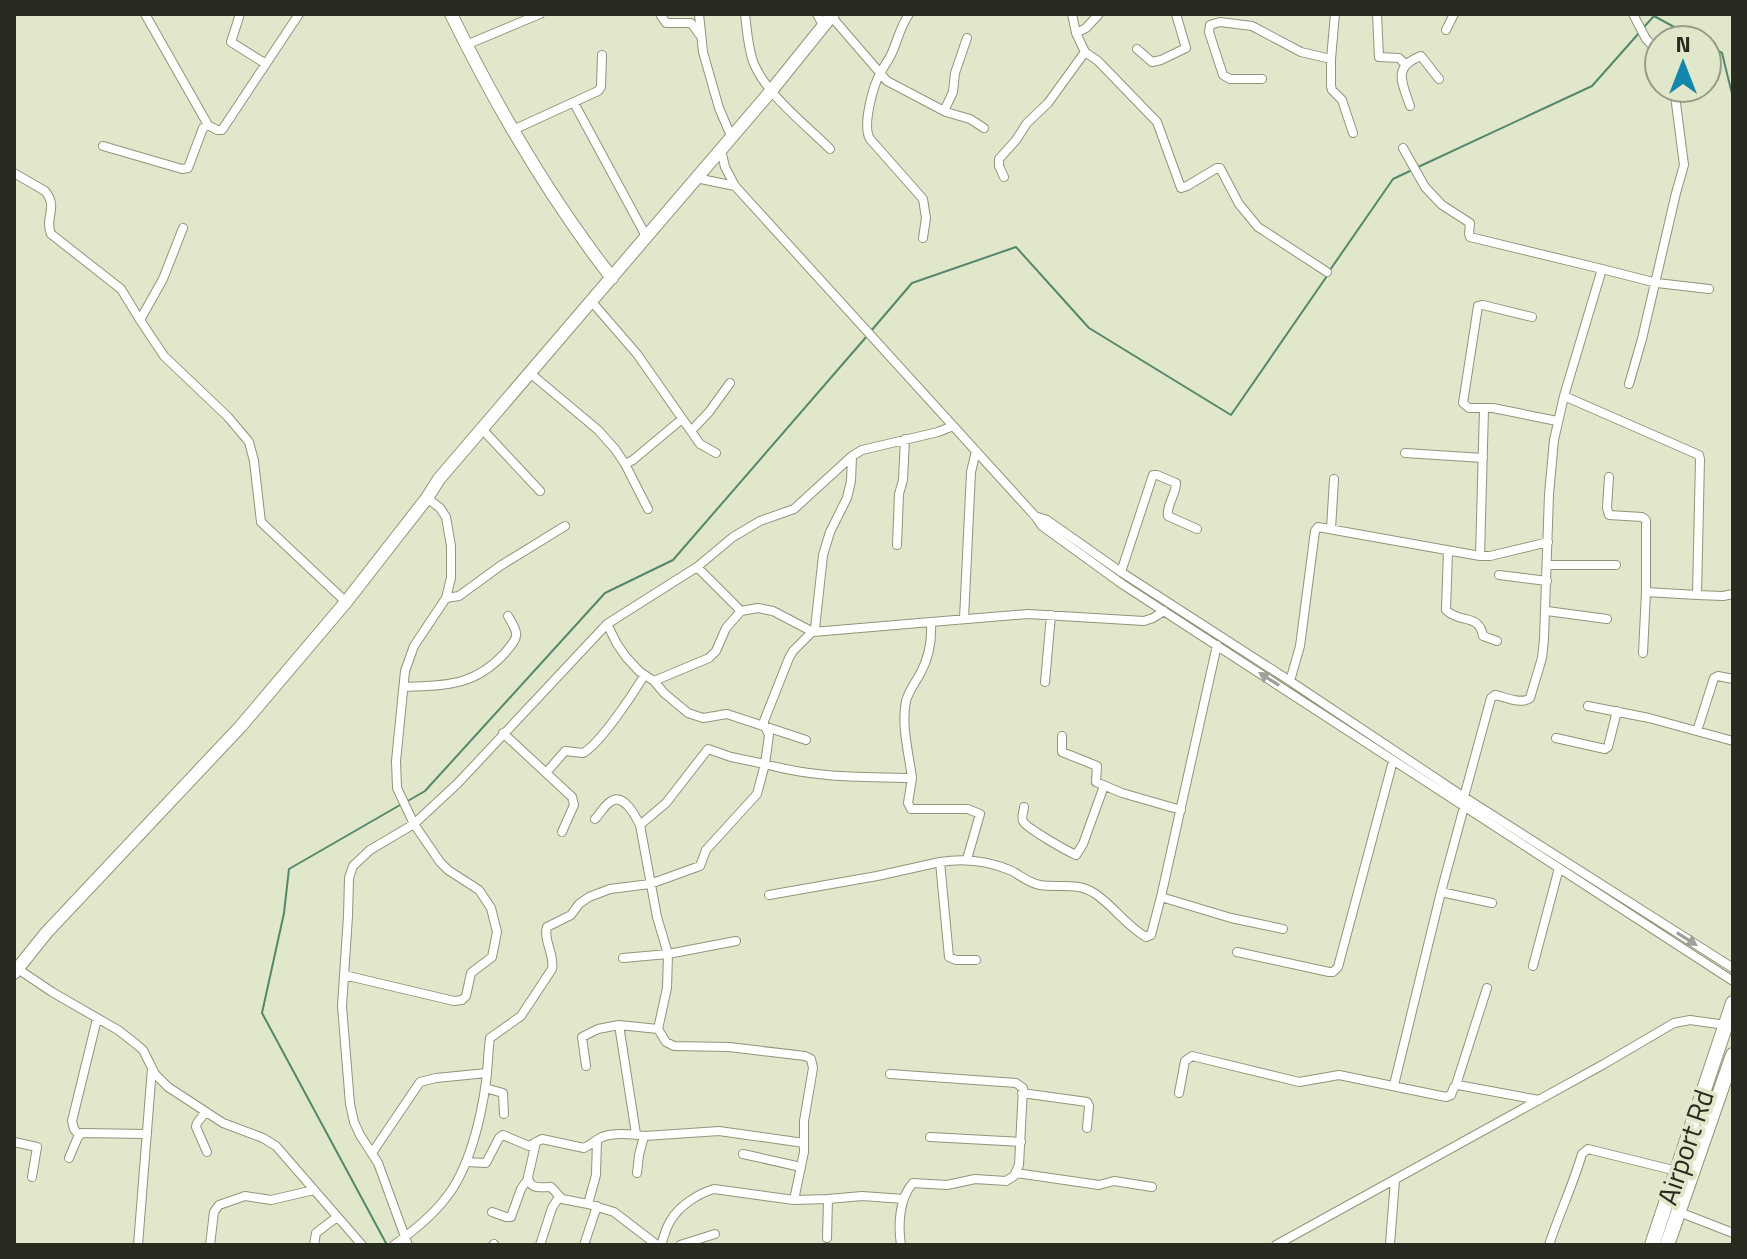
<svg xmlns="http://www.w3.org/2000/svg" width="1747" height="1259" font-family="'Titillium Web',sans-serif">
  <style>
    .lines { fill: none; stroke-linecap: round; stroke-linejoin: round }
    .stream { stroke: #54886c; stroke-width: 2 }
    .street-casing { stroke: #8f967a; stroke-width: 10 }
    .secondary-casing { stroke: #8f967a; stroke-width: 14 }
    .primary-casing { stroke: #8f967a; stroke-width: 16 }
    .street { stroke: #fff; stroke-width: 8 }
    .secondary { stroke: #fff; stroke-width: 12 }
    .primary { stroke: #fff; stroke-width: 14 }
    .oneway { fill: #9ea09b }
    .labels { text-anchor: middle; dominant-baseline: central; stroke-width: 8; stroke-linejoin: round; paint-order: stroke }
    .street-label { font-size: 28px; fill: #282b20; stroke: #e0e7ca }
  </style>
  <rect width="100%" height="100%" fill="#e0e7ca"/>
  <g class="lines">
    <path class="stream" d="M1643 28 1654 16 1698 40
      M1707 45 1722 53 1733 98
      M1416 168 1592 86 1639 33
      M1330 270 1393 179 1410 171
      M871 331 912 283 1016 247 1089 328 1231 415 1327 276
      M406 802 425 791 605 593 673 560 867 336
      M387 1245 262 1013 284 913 289 869 400 805"/>
    <defs>
      <path id="street" d="M145 14 208 125
        M240 14 231 42 266 64
        M660 14 666 23H691L700 35
        M699 14 703 52 719 108 731 136
        M745 14C747 30 748 49 754 64 768 96 805 124 830 149
        M817 14 823 25
        M909 14C900 27 897 42 891 55 888 61 884 66 881 72 873 85 862 126 870 139L923 199 926 218 923 238
        M1072 14 1076 33 1086 28 1099 14
        M1335 14 1331 59V86L1332 90 1342 100 1353 133
        M1377 14 1379 57 1399 58 1405 64
        M1633 14 1646 39 1659 52
        M831 16 887 81 946 112 970 119 984 128
        M1446 30 1454 14
        M1076 33 1085 52 1098 61 1157 122 1181 188 1187 186 1217 168H1220L1239 204 1258 227 1327 272
        M466 45 540 14
        M1137 49 1152 62 1161 60 1186 48 1176 14
        M1262 79H1230L1223 75 1209 32 1210 25 1220 22 1252 26 1301 52 1331 59
        M574 103 646 236
        M1410 106C1402 82 1392 67 1421 56L1439 79
        M944 111 953 92 955 73 967 38
        M513 130 598 91 601 87 602 55
        M103 146 182 169 188 168 203 128 208 125 217 130H222L299 14
        M1403 148 1425 187 1442 205 1470 223 1469 234 1470 237 1602 269 1564 396 1554 440 1549 494 1544 639 1542 658 1530 698C1522 705 1505 697 1495 695L1491 698 1464 797
        M721 150 725 167 735 186 1035 516 1042 526 1122 584 1733 981
        M14 173 45 191C59 208 44 217 51 234L121 289 140 320
        M1004 177 999 166V159L1016 140 1027 123 1048 103 1085 52
        M696 178 735 186
        M183 228 163 279 140 320 164 356 228 417 249 442 254 461 261 522 346 602
        M1602 269 1657 283 1709 289
        M592 302 637 354 700 444 716 453
        M1532 317 1483 305 1478 306 1463 403 1469 408H1493L1557 421
        M530 373 598 430 615 449 625 464 633 460 682 419
        M1629 384 1642 339 1676 193 1684 165 1674 88
        M1564 396 1699 455 1700 459 1697 595 1646 592V520L1642 517 1609 515 1607 508 1609 477
        M1484 409 1480 556H1490L1548 542
        M482 429 540 491
        M691 431 709 412 730 383
        M1405 453 1483 458
        M625 464 648 509
        M1035 516 1047 520 1121 572 1290 681 1464 797 1733 968
        M1331 529 1334 479
        M897 545 899 494 903 480 905 439
        M1448 551 1446 610C1460 624 1479 613 1483 636L1497 641
        M1548 565H1616
        M1121 572 1153 475H1157L1176 483C1176 495 1166 505 1168 516L1197 529
        M1499 575 1547 581
        M1697 595 1723 596 1733 594
        M446 598 459 596 500 566 565 526
        M1547 611 1607 619
        M964 619 971 472 976 451
        M931 622 1028 614 1144 621 1153 618 1164 611
        M607 624 617 644 626 657 640 672 654 681 664 693 688 713 703 718 727 714 806 740
        M1217 645 1161 897 1231 918 1283 929
        M1643 653 1646 592
        M654 681 709 658 716 651 726 628 741 611
        M1290 681 1300 646 1315 531 1318 527 1480 556
        M1045 682 1051 615
        M404 687C445 685 473 687 504 654 519 636 520 636 508 616
        M1588 706 1649 718 1733 741
        M1697 731 1714 678 1718 676 1733 679
        M503 733 572 797 574 805 562 832
        M1062 736V752L1097 766 1096 782 1122 793 1181 810
        M1556 738 1605 749 1608 747 1617 711
        M546 773 565 751 583 753C600 744 633 694 644 676
        M912 778 908 803 911 809H968L980 814 967 859
        M1024 807C1024 810 1021 818 1023 821 1026 828 1067 851 1076 855L1083 844 1104 786
        M595 819C600 814 604 806 610 802 623 792 635 815 640 825L657 917 668 954 667 988 658 1029 666 1042 674 1046 729 1047 805 1056 811 1059 813 1068 804 1121V1152L794 1200
        M640 825 666 803 708 749 731 757 765 764 769 735 764 724V721L789 658 793 651 815 629 823 555 830 532 847 498 851 481 852 457
        M1441 892 1492 903
        M769 895 877 876 940 862
        M1237 952 1329 972H1333L1338 967 1393 761
        M623 958 668 954 736 941
        M976 960H956L949 957 940 862C964 858 989 861 1012 871 1021 876 1029 883 1040 885 1059 888 1077 882 1094 893 1113 905 1125 925 1146 937L1151 935 1161 897
        M1533 966 1559 868
        M18 969 52 992 118 1030 136 1044 143 1050 155 1074 168 1087 223 1123 263 1138 276 1146 362 1245
        M344 975 454 1001 462 1000 466 996 471 973 492 957 497 932 491 908 479 890 448 870 440 862 414 824 397 788 396 761 405 671 414 646 446 598 451 578V546L446 517 440 508 427 498
        M619 1025 658 1029
        M586 1066 582 1037 598 1029 619 1025 636 1134
        M890 1074 1016 1083 1023 1088 1019 1165 1014 1176 1006 1181 975 1179 947 1185 913 1183C899 1198 898 1226 901 1245
        M1394 1085 1441 892 1464 807
        M1456 1085 1487 988
        M485 1088 503 1093 504 1114
        M1022 1093 1087 1102 1089 1106 1087 1128
        M1179 1093 1185 1061 1192 1056 1299 1082 1339 1075 1446 1097 1451 1095 1454 1087 1458 1085 1539 1100
        M205 1113 197 1123 196 1127 207 1152
        M79 1135 74 1129 72 1121 97 1019
        M930 1137 1021 1142
        M14 1142 37 1147 32 1177
        M536 1142 528 1177C530 1190 540 1187 551 1187L562 1199 588 1204 614 1212 657 1245
        M372 1153 420 1082 436 1078 487 1073
        M743 1154 801 1167
        M69 1158 78 1137 82 1133 147 1134
        M466 1162 486 1163 499 1138 503 1135 529 1146 542 1139 584 1148C591 1145 595 1140 602 1137 615 1132 632 1134 645 1136L719 1131 804 1143
        M637 1173 639 1155 644 1136
        M1016 1173 1099 1185 1114 1181 1152 1187
        M588 1204 596 1175 597 1140
        M492 1212 506 1217H511L521 1189 528 1179
        M1679 1212 1733 1233
        M827 1238 828 1199
        M1390 1244 1395 1180
        M138 1245 152 1068
        M210 1245 214 1212 219 1205 245 1196 271 1200 314 1190
        M314 1245 316 1233 337 1217
        M394 1245C412 1232 431 1217 445 1199 469 1170 481 1119 486 1082 488 1067 488 1052 490 1038L521 1016 552 969C555 955 543 940 547 927L571 915 579 904 589 897 610 889 650 884 700 866 706 850 757 794 765 764C814 778 862 777 912 778 909 754 901 726 906 701 909 690 916 682 921 672 929 657 932 640 931 622L813 632 773 611 758 608 741 611 697 567
        M408 1245 378 1163 360 1135 354 1122 350 1104 342 1006 348 916 349 878 353 866 370 850 414 824 458 783 607 624 697 567 733 537 760 521 794 509 852 456 862 450 938 432 953 426
        M493 1245 494 1244
        M540 1245 552 1208 559 1197
        M584 1245 597 1206
        M661 1245C664 1237 666 1227 671 1220 679 1206 699 1193 714 1189L794 1200 828 1199 862 1196 904 1199
        M680 1245 715 1234
        M1276 1245 1604 1064 1674 1023 1690 1020 1726 1025
        M1549 1245C1559 1214 1573 1185 1582 1154L1588 1149 1677 1171"/>
      <path id="secondary" d="M451 14C496 106 549 197 612 278
        M14 973 47 932 241 726 346 602 427 498 439 479 771 91 833 14"/>
      <path id="primary" d="M1652 1245 1733 1003
        M1667 1245 1733 1055"/>
    </defs>
    <use href="#street" class="street-casing"/>
    <use href="#secondary" class="secondary-casing"/>
    <use href="#primary" class="primary-casing"/>
    <use href="#street" class="street"/>
    <use href="#secondary" class="secondary"/>
    <use href="#primary" class="primary"/>
  </g>
  <defs><path id="oneway-solid" d="M-6-.8H1V-3.2L6.5 0L1 3.2V.8H-6Z" transform="scale(2)"/></defs>
  <g class="oneway">
    <use href="#oneway-solid" transform="translate(1269 679) rotate(-148)"/>
    <use href="#oneway-solid" transform="translate(1687 939) rotate(32)"/>
  </g>
  <g class="labels">
    <g class="street-label">
      <text transform="translate(1685 1147) rotate(-71)">Airport Rd</text>
    </g>
  </g>
  <rect width="1747" height="1259" fill="none" stroke="#282b20" stroke-width="32"/>
  <g transform="translate(1683 64)"><circle r="38" fill="#e0e7ca" stroke="#969c86" stroke-width="2"/>
  <path d="M0-6L14 30L0 20L-14 30Z" fill="#1386ab"/>
  <text y="-12" font-size="22" font-weight="bold" text-anchor="middle" fill="#282b20">N</text>
  </g>
</svg>
